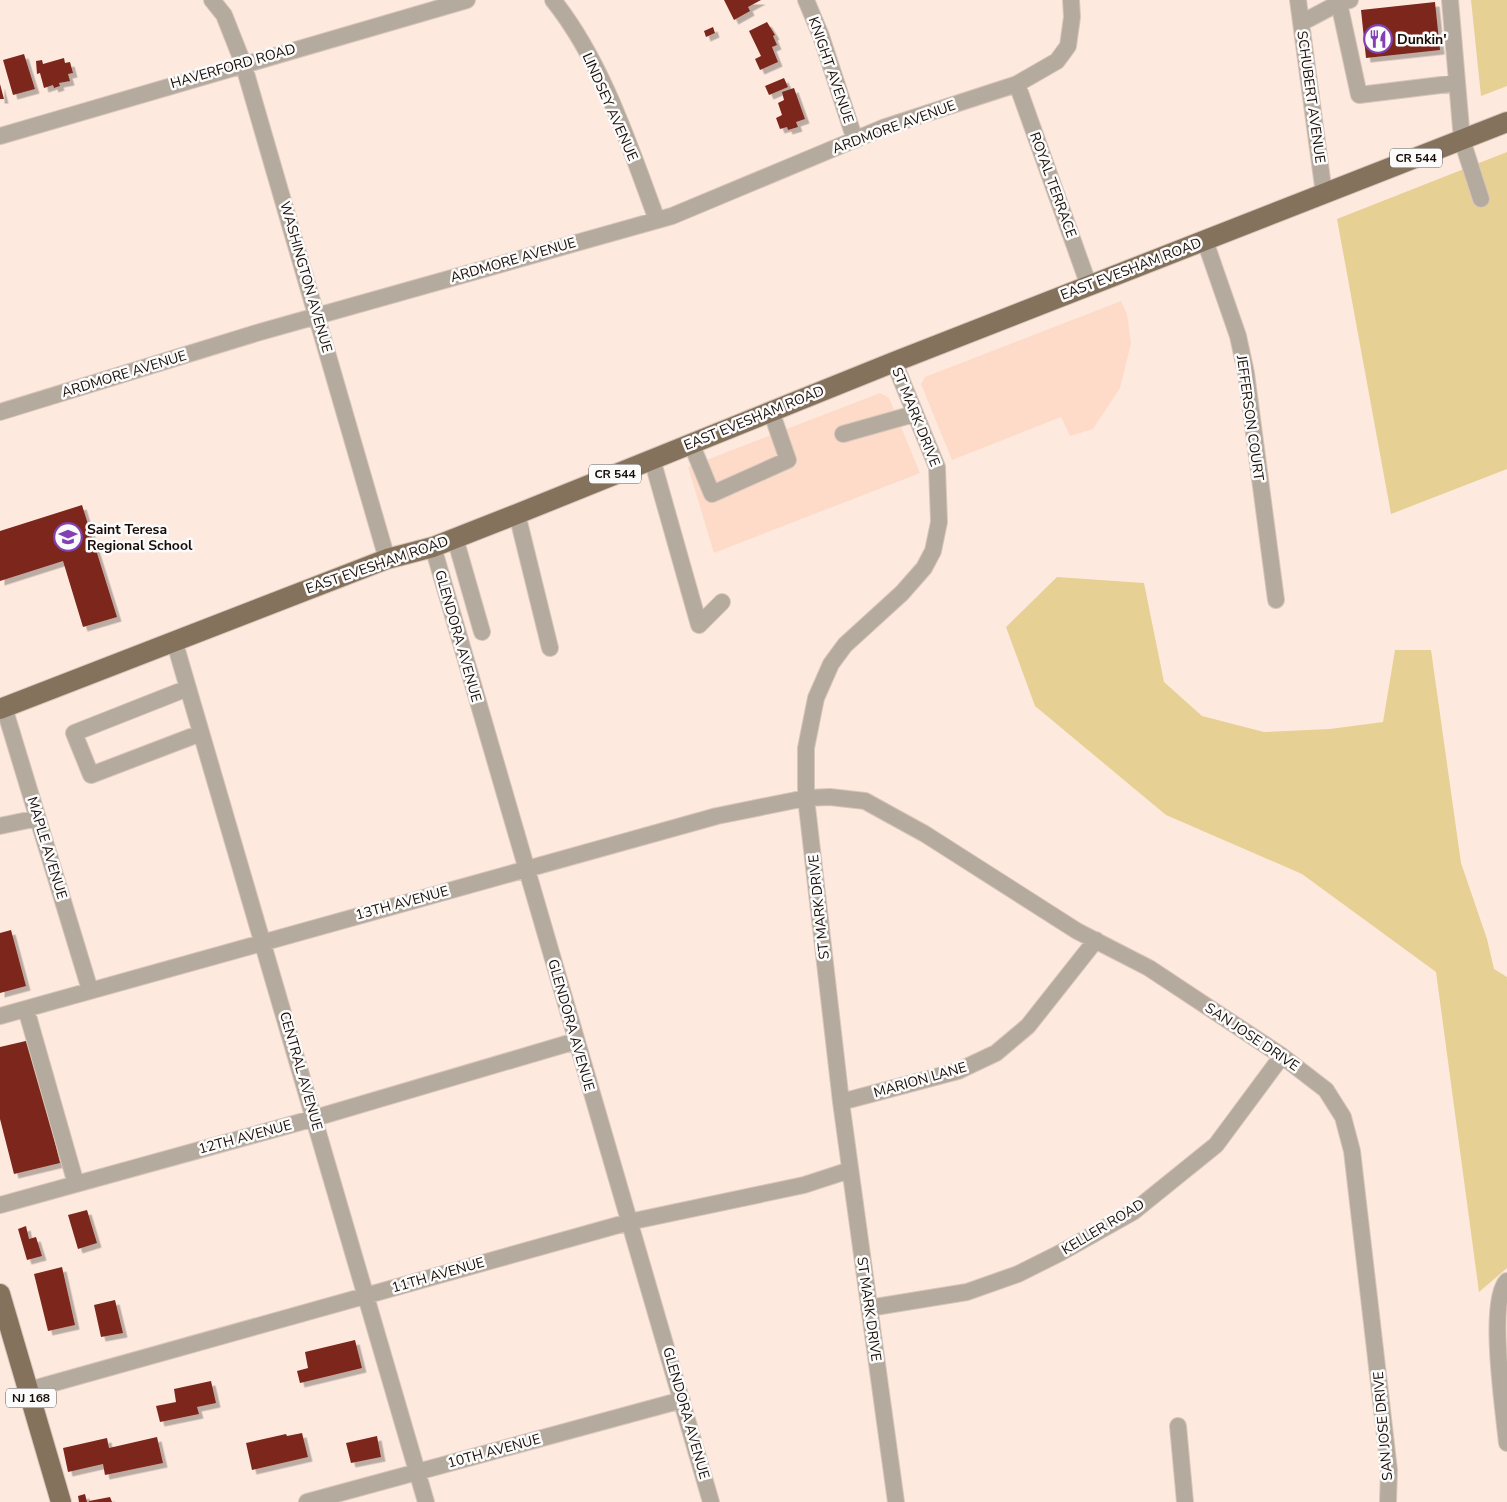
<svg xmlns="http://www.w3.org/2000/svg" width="1507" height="1502" font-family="'Nunito Sans',sans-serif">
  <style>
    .built { fill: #fddbc8 }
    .green { fill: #e6d094 }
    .building { fill: #7b281f; filter: url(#shadow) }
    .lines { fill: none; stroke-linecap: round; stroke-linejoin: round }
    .minor-casing { stroke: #d9c6bb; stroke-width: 18 }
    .major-casing { stroke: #d9c6bb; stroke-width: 22 }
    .minor { stroke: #b5aa9e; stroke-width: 16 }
    .major { stroke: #85725c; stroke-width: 20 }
    .labels { text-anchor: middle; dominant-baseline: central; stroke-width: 5; stroke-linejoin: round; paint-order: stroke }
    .shield { fill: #fbfbfb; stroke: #5b5450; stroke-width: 1 }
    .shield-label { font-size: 12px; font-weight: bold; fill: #170c06 }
    .poi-label { font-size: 14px; font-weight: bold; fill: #170c06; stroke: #fbfbfb; text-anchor: start }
    .street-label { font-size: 14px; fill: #170c06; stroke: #fbfbfb }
  </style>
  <defs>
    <filter id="shadow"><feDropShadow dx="4.5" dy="4.5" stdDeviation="0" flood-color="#0004"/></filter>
  </defs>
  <rect width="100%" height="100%" fill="#fee9de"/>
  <path class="built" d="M1121 301 1127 314 1131 343 1120 388 1093 429 1070 436 1061 417 952 460 921 384 925 377Z
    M880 393 889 398 920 473 714 553 688 467Z"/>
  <path class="green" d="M1471 0H1507V86L1481 96Z
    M1507 152V469L1391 514 1337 219Z
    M1057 577 1144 583 1164 682 1202 716 1264 732 1330 729 1383 722 1395 650H1431L1461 863 1487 939 1494 969 1507 977V1268L1479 1292 1436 972 1302 874 1166 815 1035 706 1006 627Z"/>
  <path class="building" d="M724 0H761L748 7 750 11 734 20Z
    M1435 2 1440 50 1366 58 1361 10Z
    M767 22 775 35 773 36 777 45 772 47 778 62 760 70 755 59 761 56 749 31Z
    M713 27 715 33 706 37 704 31Z
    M24 54 35 89 13 95 3 60Z
    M64 58 65 63 70 62 73 73 68 74 70 81 59 83 60 86 54 88 53 85 44 88 40 73 37 74 36 61 42 60 43 64Z
    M784 78 788 87 769 95 765 86Z
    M0 84 4 99H0Z
    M794 88 805 119 796 122 798 127 788 130 787 127 780 129 776 118 782 115 778 103 784 100 782 92Z
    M82 505 117 617 83 627 63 561 0 581V531Z
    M11 930 26 986 0 993V933Z
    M30 1040 60 1163 14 1174 0 1119V1047Z
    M87 1210 97 1243 78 1249 68 1215Z
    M26 1226 29 1239 36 1237 42 1256 27 1260 18 1229Z
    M62 1267 75 1325 48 1331 34 1274Z
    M115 1300 123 1333 101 1337 94 1305Z
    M355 1340 362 1368 300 1383 297 1371 308 1368 305 1352Z
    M211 1381 216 1403 197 1407 199 1414 160 1422 156 1406 176 1402 174 1389Z
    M302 1433 308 1457 252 1470 246 1443 286 1434 287 1436Z
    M377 1436 381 1457 351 1463 346 1443Z
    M157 1437 163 1463 105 1475 103 1464 68 1472 63 1448 107 1438 109 1448Z
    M85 1494 87 1502H79L78 1496Z
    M110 1497 112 1502H89V1501Z"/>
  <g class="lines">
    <defs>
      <path id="minor" d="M212 0 224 15 243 63 387 559
        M553 0C602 61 630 147 657 220
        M806 0 821 36 855 140
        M1298 0 1324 194
        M1450 0 1462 140 1481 199
        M1339 3 1359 95 1457 83
        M1301 23 1339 3 1350 0
        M1017 84 1089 286
        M0 136 467 0
        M1205 241 1238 336 1246 373 1276 600
        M894 362 937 467 939 522 933 551 924 568 902 593 845 645 831 664 816 698 806 748V798L841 1102 896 1502
        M0 412 260 332 672 216 885 127 1017 84 1057 61 1068 46 1072 17 1071 0
        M843 434 914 414
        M691 443 712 494 788 460 771 411
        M652 459 699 625 722 602
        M517 514 550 648
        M455 538 482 632
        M433 547 711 1502
        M174 640 426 1502
        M188 688 74 733 91 775 201 733
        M4 707 90 990
        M0 826 38 818
        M26 1009 76 1184
        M0 1016 717 816 806 798 830 797 865 801 925 834 1077 931 1149 968 1282 1056 1326 1090 1343 1117 1352 1151 1389 1470 1388 1502
        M841 1102 958 1071 996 1053 1028 1026 1096 940
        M0 1205 315 1118 576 1041
        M1507 1281C1487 1300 1504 1413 1507 1443
        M869 1308 967 1292 1018 1274 1060 1253 1133 1212 1216 1145 1282 1056
        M29 1390 629 1222 804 1185 850 1170
        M1178 1426 1185 1502
        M307 1502 682 1400"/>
      <path id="major" d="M0 709 387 559 433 547 517 514 894 362 1507 122
        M0 1294 61 1502"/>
    </defs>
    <use href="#minor" class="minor-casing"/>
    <use href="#major" class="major-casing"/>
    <use href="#minor" class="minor"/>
    <use href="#major" class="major"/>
  </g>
  <defs>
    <symbol id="restaurant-ring" viewBox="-11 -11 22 22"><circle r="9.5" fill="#fbfbfb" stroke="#833fb3" stroke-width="1.5"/><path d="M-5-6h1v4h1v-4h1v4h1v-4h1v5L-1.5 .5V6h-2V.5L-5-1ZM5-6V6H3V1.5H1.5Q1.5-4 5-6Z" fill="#833fb3"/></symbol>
    <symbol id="school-ring" viewBox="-11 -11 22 22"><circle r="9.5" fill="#fbfbfb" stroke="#833fb3" stroke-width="1.5"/><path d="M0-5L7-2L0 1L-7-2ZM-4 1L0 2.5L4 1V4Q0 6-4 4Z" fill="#833fb3"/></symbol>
  </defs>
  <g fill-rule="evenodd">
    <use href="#restaurant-ring" x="1362" y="23" width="32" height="32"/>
    <use href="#school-ring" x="52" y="521" width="32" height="32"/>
  </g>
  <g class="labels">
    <g class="shield">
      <rect x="1390" y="148.5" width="52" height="19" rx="4"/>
      <rect x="589" y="464.5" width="52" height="19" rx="4"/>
      <rect x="6" y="1388.5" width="50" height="19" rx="4"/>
    </g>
    <g class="shield-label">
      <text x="1416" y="158">CR 544</text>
      <text x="615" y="474">CR 544</text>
      <text x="31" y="1398">NJ 168</text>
    </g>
    <g class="poi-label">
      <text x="1397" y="39">Dunkin'</text>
      <text x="87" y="529">Saint Teresa<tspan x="87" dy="16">Regional School</tspan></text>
    </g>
    <g class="street-label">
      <text transform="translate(233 66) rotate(-16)">HAVERFORD ROAD</text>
      <text transform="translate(831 70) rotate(71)">KNIGHT AVENUE</text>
      <text transform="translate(1311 97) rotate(82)">SCHUBERT AVENUE</text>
      <text transform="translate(610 107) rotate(66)">LINDSEY AVENUE</text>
      <text transform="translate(894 127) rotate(-20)">ARDMORE AVENUE</text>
      <text transform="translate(1053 185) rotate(70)">ROYAL TERRACE</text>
      <text transform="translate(513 260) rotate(-16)">ARDMORE AVENUE</text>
      <text transform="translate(1131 269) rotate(-21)">EAST EVESHAM ROAD</text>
      <text transform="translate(306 277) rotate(74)">WASHINGTON AVENUE</text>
      <text transform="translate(124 374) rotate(-17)">ARDMORE AVENUE</text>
      <text transform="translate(916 417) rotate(68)">ST MARK DRIVE</text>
      <text transform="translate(754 418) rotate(-22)">EAST EVESHAM ROAD</text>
      <text transform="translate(1250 418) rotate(82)">JEFFERSON COURT</text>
      <text transform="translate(377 565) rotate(-19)">EAST EVESHAM ROAD</text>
      <text transform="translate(458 636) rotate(74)">GLENDORA AVENUE</text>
      <text transform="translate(47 848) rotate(73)">MAPLE AVENUE</text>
      <text transform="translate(402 903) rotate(-15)">13TH AVENUE</text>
      <text transform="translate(819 907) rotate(-96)">ST MARK DRIVE</text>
      <text transform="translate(571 1025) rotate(74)">GLENDORA AVENUE</text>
      <text transform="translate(1252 1037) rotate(34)">SAN JOSE DRIVE</text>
      <text transform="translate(301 1071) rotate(74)">CENTRAL AVENUE</text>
      <text transform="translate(920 1080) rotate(-16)">MARION LANE</text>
      <text transform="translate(245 1137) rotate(-15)">12TH AVENUE</text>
      <text transform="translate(1103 1227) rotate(-31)">KELLER ROAD</text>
      <text transform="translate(438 1275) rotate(-16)">11TH AVENUE</text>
      <text transform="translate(869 1309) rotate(82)">ST MARK DRIVE</text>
      <text transform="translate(686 1413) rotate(74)">GLENDORA AVENUE</text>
      <text transform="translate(1383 1426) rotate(-95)">SAN JOSE DRIVE</text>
      <text transform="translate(494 1451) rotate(-15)">10TH AVENUE</text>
    </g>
  </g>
</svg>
